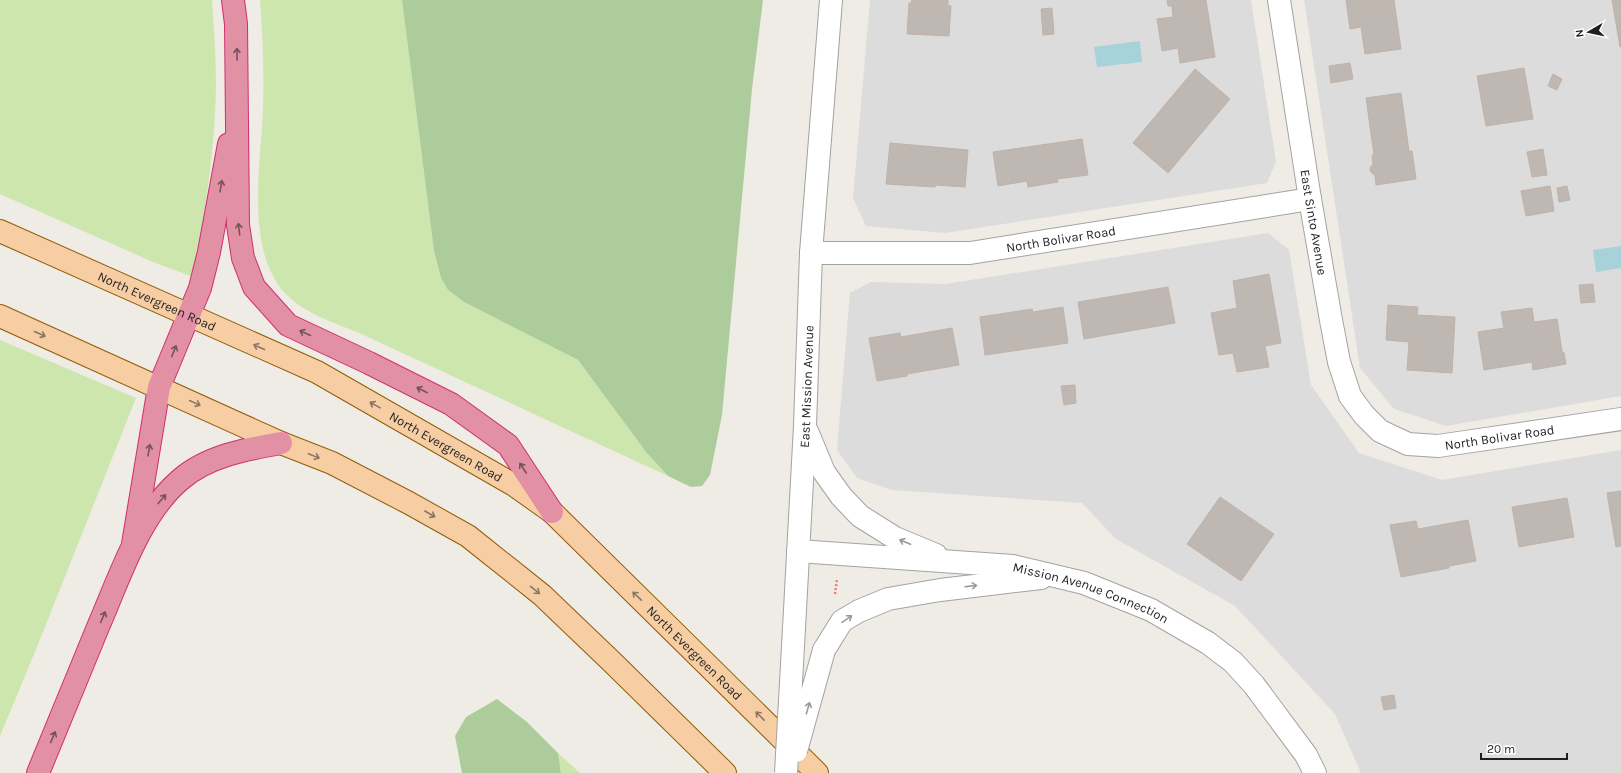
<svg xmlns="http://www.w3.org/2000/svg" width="1621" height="773" font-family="Karla,sans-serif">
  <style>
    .residential { fill: #dddcdc }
    .grass { fill: #cde6ae }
    .forest { fill: #adcc9c }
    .water { fill: #a8d2da }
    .building { fill: #bfb7b2; stroke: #c0b2a9 }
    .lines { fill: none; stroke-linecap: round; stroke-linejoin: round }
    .minor-casing { stroke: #a3a3a3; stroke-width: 24 }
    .major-casing { stroke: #915c08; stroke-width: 24 }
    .highway-casing { stroke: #d12e6f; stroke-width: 24 }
    .path { stroke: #f27973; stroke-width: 2.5; stroke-dasharray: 2 2; stroke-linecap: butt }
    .minor { stroke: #fff; stroke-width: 22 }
    .major { stroke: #f7cea3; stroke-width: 22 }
    .highway { stroke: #e291a5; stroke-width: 22 }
    .minor-bridge-casing { stroke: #a3a3a3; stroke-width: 24; stroke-linecap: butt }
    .minor-bridge { stroke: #fff; stroke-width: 22 }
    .oneway { stroke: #77525b }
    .oneway2 { stroke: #8b7661 }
    .oneway3 { stroke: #9a9a9a }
    .labels { text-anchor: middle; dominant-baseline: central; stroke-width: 3; stroke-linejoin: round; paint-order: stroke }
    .street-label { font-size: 13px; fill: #1f1f1f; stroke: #fff }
  </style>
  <rect width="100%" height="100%" fill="#efebe5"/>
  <path class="residential" d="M870 0H1251L1276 162 1267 183 945 233 866 226 853 198Z
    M1304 0H1621V396L1446 426 1394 409 1360 368Z
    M1268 233 1289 250 1311 385 1359 453 1442 480 1621 450V773H1361L1335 714 1235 606 1116 539 1082 503 892 490 857 478 837 450 850 293 871 282 946 284Z"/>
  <path class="grass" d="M0 0H212C214 29 216 57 216 86 215 150 205 214 193 277L153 262 0 194Z
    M260 0H402L434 251 441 278 448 290 464 302 578 360 646 452 668 476 357 332C332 322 303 313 284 292 245 248 261 163 263 109 264 73 263 36 260 0Z
    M0 340 136 398 37 647 0 736Z
    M558 753 580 773H561Z"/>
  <path class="forest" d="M402 0H763L752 89 722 415 710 475 702 486 691 487 668 476 646 452 578 360 464 302 448 290 441 278 434 251Z
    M497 699 527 722 558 753 561 773H462L455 736 466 717Z"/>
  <path class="water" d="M1140 41 1142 62 1097 67 1094 47Z
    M1621 246V268L1596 272 1593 250Z"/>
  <path class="building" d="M912 0H948V5L951 6 949 36 907 34 909 3H911Z
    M1167 0H1206L1215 57 1180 63 1178 48 1162 51 1157 19 1173 17 1172 6H1168Z
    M1346 0H1394L1401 49 1365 54 1361 27 1350 29Z
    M1612 0H1621V47H1620Z
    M1052 8 1054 34 1043 35 1041 9Z
    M1350 63 1353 79 1331 83 1329 66Z
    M1524 68 1533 119 1486 126 1477 76Z
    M1195 69 1230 99 1168 173 1133 143Z
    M1553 74 1562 79 1557 90 1548 86Z
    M1401 93 1409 151H1412L1416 179 1376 185 1375 176 1371 172 1370 168 1373 164 1372 155H1374L1366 98Z
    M1082 139 1088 175 1057 179 1058 182 1028 187 1027 181 998 186 993 152Z
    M890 143 968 150 965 187 936 185 935 187 886 184Z
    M1543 149 1547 175 1532 177 1527 152Z
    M1550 186 1554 211 1526 216 1521 191Z
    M1567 186 1570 200 1559 202 1557 188Z
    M1269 274 1281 343 1265 346 1269 367 1237 372 1233 353 1219 355 1211 313 1237 308 1233 281Z
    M1593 284 1595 302 1581 303 1579 285Z
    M1168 287 1175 323 1084 339 1078 302Z
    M1388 305 1418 307 1417 315 1455 317 1452 373 1407 370 1409 342 1386 340Z
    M1063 307 1068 343 985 355 980 317 1032 309 1033 312Z
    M1532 308 1534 322 1557 319 1562 351 1564 353 1566 364 1533 370 1532 362 1484 370 1478 332 1504 328 1501 312Z
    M952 328 959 365 907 374V376L877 381 869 338 900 333 901 337Z
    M1075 385 1076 403 1064 405 1061 386Z
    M1621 491V546L1616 547 1607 493Z
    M1220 497 1274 534 1241 581 1187 544Z
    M1567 498 1574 537 1519 547 1512 507Z
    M1468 520 1476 561 1449 566V568L1401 577 1390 525 1416 521 1418 529Z
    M1394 695 1396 708 1384 710 1381 697Z"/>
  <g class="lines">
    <defs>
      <g id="minor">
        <path id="s1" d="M1279 0 1310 199 1331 320 1339 362 1350 396 1364 415 1380 431 1408 444 1438 446 1621 419"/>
        <path id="s2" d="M811 253H970L1310 199"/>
        <path d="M807 431 824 472 841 496 860 516 895 538 936 555"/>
        <path id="s3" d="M798 551 1013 566 1084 583 1151 610 1208 643 1233 662 1254 685 1306 755 1315 773"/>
        <path id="s4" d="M794 628 805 426 811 253 831 0"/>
        <path d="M824 650 842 621 859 611 888 599 940 590 1041 578"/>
      </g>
      <g id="major">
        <path id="s5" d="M0 231 317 372 514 485 552 512 817 773"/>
        <path d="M0 316 281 443 332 463 409 503 468 536 542 595 611 661 725 773"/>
      </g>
      <path id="highway" d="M233 0 236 24 238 225 243 258 254 287 288 325 369 363 451 404 508 445 552 512
        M133 544 159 387 200 288 209 252 229 144
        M38 773C58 724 78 676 98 627 119 579 139 515 180 480 207 456 247 449 281 443"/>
    </defs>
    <use href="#minor" class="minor-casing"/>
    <use href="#major" class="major-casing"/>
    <use href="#highway" class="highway-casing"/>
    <path class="path" d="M835 594 837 579"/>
    <use href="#minor" class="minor"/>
    <use href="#major" class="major"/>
    <use href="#highway" class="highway"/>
    <defs>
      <path id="minor-bridge" d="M796 751 824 650
        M786 773 794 628"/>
    </defs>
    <use href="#minor-bridge" class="minor-bridge-casing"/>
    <use href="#minor-bridge" class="minor-bridge"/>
  </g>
  <defs><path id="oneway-shaft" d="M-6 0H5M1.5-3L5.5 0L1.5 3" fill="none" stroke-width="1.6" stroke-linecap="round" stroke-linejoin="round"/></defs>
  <g class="oneway">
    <use href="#oneway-shaft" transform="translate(237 54) rotate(-91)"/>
    <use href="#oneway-shaft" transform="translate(221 186) rotate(-80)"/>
    <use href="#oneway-shaft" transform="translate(239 229) rotate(-97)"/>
    <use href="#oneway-shaft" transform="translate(305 333) rotate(-155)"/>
    <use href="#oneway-shaft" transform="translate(174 351) rotate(-68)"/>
    <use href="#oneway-shaft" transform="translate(422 390) rotate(-153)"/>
    <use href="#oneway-shaft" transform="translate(149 450) rotate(-80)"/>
    <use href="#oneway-shaft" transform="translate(523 468) rotate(-123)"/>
    <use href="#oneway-shaft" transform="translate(162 499) rotate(-50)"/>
    <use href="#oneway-shaft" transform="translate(103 617) rotate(-67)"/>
    <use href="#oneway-shaft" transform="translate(53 737) rotate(-67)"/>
  </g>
  <g class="oneway2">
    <use href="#oneway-shaft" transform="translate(40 334) rotate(24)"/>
    <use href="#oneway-shaft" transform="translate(259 347) rotate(-156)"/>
    <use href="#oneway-shaft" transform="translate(195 403) rotate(25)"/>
    <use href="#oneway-shaft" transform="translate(375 405) rotate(-151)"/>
    <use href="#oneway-shaft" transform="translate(314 456) rotate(22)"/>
    <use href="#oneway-shaft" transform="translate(430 514) rotate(30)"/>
    <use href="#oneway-shaft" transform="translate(535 590) rotate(39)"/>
    <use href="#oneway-shaft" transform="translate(637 596) rotate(-136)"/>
    <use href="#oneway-shaft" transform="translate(760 716) rotate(-135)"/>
  </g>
  <g class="oneway3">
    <use href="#oneway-shaft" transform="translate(905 542) rotate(-157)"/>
    <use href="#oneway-shaft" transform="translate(971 586) rotate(-7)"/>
    <use href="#oneway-shaft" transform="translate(847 619) rotate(-35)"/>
    <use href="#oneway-shaft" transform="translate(808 708) rotate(-74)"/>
  </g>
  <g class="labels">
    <g class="street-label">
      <text stroke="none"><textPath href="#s1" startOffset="225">East Sinto Avenue</textPath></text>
      <text stroke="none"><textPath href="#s2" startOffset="251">North Bolivar Road</textPath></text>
      <text stroke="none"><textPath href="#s5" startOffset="172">North Evergreen Road</textPath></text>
      <text stroke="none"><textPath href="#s4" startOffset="242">East Mission Avenue</textPath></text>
      <text stroke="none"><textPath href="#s1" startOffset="572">North Bolivar Road</textPath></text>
      <text stroke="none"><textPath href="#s5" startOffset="496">North Evergreen Road</textPath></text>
      <text stroke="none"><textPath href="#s3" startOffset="298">Mission Avenue Connection</textPath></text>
      <text stroke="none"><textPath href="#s5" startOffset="821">North Evergreen Road</textPath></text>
    </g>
  </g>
  <g transform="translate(1589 32) rotate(261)" stroke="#ffffff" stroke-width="3" paint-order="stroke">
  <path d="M0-3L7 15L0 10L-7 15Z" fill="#1f1f1f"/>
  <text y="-6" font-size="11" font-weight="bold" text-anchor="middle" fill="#1f1f1f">N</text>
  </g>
  <path d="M1481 753v6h86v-6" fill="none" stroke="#1f1f1f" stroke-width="2"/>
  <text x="1487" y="753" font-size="12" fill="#1f1f1f" stroke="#ffffff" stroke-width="3" paint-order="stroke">20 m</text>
</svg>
